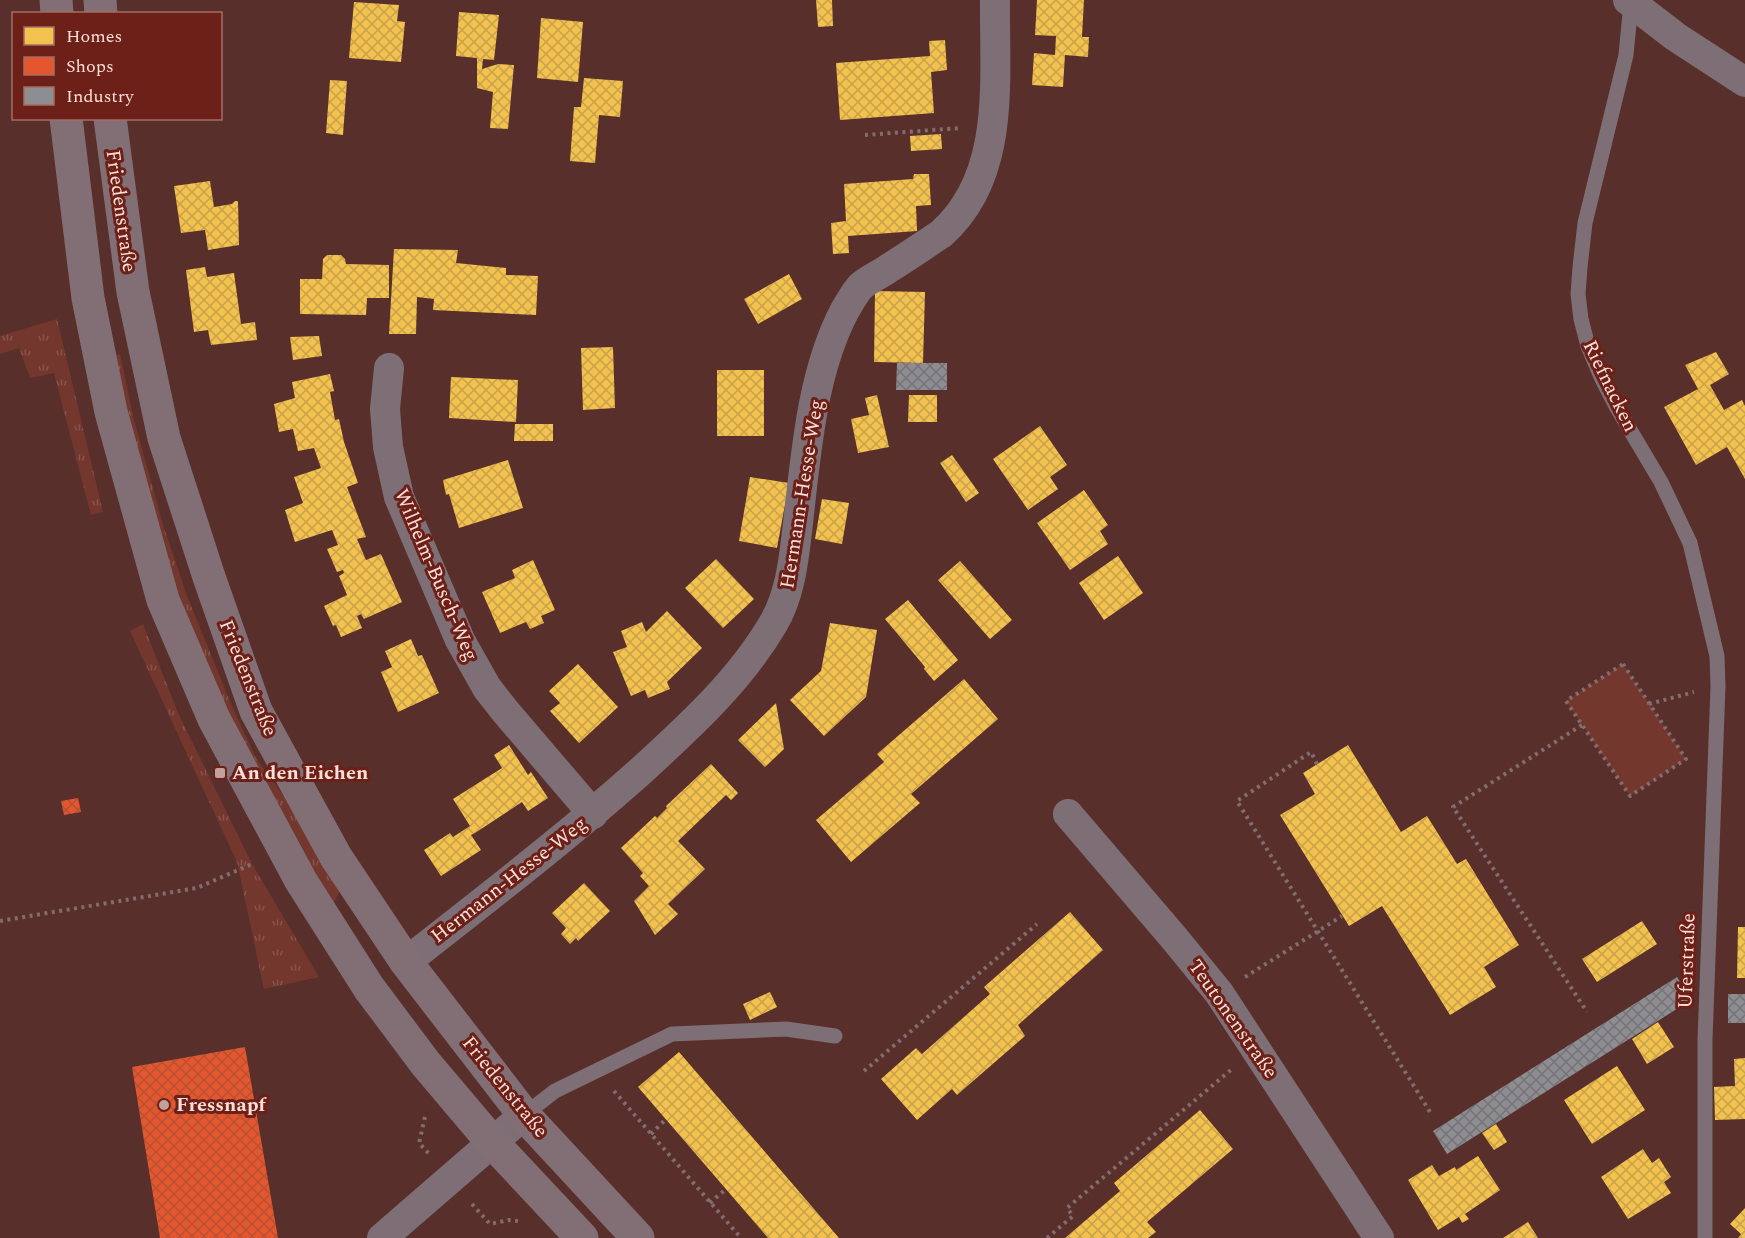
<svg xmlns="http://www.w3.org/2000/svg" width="1745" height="1238" font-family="Spectral,serif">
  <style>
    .grass { fill: url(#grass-tufts) }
    .pitch { fill: #74372e }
    .homes { fill: url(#homes-cross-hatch) }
    .shops { fill: url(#shops-cross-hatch) }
    .industry { fill: url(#industry-cross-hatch) }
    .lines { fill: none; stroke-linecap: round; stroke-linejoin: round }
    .path { stroke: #816c6e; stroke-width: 4; stroke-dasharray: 3 4.5; stroke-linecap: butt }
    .service { stroke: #7d6f75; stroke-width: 15 }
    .minor { stroke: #7d6f75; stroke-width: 30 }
    .secondary { stroke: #826f76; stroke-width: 33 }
    .poi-dot { fill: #c2a19c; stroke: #6c2017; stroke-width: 2 }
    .labels { text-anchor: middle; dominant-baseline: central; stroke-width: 6; stroke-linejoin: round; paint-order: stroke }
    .street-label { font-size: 20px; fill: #fbdfd9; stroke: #6c2017 }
    .poi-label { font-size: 20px; font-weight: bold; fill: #fbdfd9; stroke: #6c2017; text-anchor: start }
  </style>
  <defs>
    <pattern id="grass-tufts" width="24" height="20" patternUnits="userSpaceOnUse" patternTransform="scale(1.5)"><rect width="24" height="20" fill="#74372e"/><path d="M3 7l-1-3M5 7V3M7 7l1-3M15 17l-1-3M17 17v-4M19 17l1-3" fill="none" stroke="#89544c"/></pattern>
    <pattern id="homes-cross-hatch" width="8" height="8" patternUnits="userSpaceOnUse" patternTransform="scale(1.5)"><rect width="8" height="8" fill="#f2c14e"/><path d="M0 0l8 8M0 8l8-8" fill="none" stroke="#c8a24b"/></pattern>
    <pattern id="shops-cross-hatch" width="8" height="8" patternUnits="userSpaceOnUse" patternTransform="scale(1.5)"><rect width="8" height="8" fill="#e4572e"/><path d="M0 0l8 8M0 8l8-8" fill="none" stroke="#b65134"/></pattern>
    <pattern id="industry-cross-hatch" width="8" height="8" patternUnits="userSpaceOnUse" patternTransform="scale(1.5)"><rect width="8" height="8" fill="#8d8d92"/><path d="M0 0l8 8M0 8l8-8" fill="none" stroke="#767376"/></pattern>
  </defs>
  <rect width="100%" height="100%" fill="#582f2b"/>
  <path class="grass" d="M57 319 103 512 91 515 54 373 30 378 19 348 0 354V336Z
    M120 354 133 416 163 525 187 596 231 704 256 758 307 828 341 889 332 907 224 708 181 602 157 530 111 357Z
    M143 624 178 713 252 864 319 977 264 989 237 862 130 631Z"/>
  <path class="pitch" d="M1623 664 1686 759 1630 796 1566 701Z"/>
  <path class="homes" d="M816 0H832L833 26 818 27Z
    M1037 0H1084L1082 37H1089L1088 57 1065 55 1063 87 1032 85 1034 53 1055 55 1056 36 1035 35Z
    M354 2 399 5 397 21 405 22 401 62 349 58Z
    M459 12 499 15 494 60 483 59 482 69 498 64 514 65 508 129 490 128 493 92 477 88V58L456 56Z
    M541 18 583 22 578 82 537 78Z
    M945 40 947 70 931 72 934 113 840 120 836 63 930 56 929 41Z
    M584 78 623 81 620 117 599 115 595 163 570 161 574 107H581Z
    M330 80 347 81 343 135 326 133Z
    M941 134 942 149 911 151 910 136Z
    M914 174H929L931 205 916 206 917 231 848 236 849 253 833 254 831 223 846 221 844 184 913 179Z
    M210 181 214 207 232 204 235 201H238L239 245 208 250 205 230 181 233 174 186Z
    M394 249 458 250 456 263 506 268V275L538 276 536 315 433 310 434 299 417 297 416 334H389Z
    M327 255H341L345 259 346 264 389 265V298H367L366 315 300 314V279H322L323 259Z
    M205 267 207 277 234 273 241 324 255 322 257 340 211 345 208 330 194 332 186 270Z
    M789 274 802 299 758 324 744 299Z
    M875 291 925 292 923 363 874 362Z
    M319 336 322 356 293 360 290 337Z
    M613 347 615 408 583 410 581 348Z
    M1716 352 1729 374 1710 385 1724 410 1742 400 1745 406V479L1727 447 1696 465 1664 407 1698 389 1685 365Z
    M717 370H764V436H717Z
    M330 374 334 391 330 392 335 420 339 419 344 442 358 483 347 487 366 537 357 539 366 560 381 554 402 602 364 619 361 614 357 616 362 628 341 637 336 625 333 626 324 606 347 595 339 576 344 573 343 570 337 572 327 549 338 545 332 530 295 542 285 510 303 503 294 477 321 468 314 448 298 451 293 429 279 432 274 404 295 398 292 382Z
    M451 377 518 380 516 422 449 418Z
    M877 395 889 447 858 453 851 419 869 415 865 398Z
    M909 395H937V422H908Z
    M515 424H553V441H514Z
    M1040 426 1067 465 1050 477 1058 489 1028 510 993 459Z
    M952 455 979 493 966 502 940 463Z
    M508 460 523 508 459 528 449 494 446 495 443 480Z
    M750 477 789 483 777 548 739 541Z
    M1084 490 1108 525 1100 531 1108 544 1070 570 1037 523Z
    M822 499 849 503 842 544 815 539Z
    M1118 556 1143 593 1104 620 1079 583Z
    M716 559 754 599 723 628 685 588Z
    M533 560 555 610 541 616 544 623 530 629 526 622 500 633 482 592 515 578 512 570Z
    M960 561 1012 620 990 639 938 580Z
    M908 600 958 660 934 681 924 669 925 667 885 619Z
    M667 611 702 648 667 682 670 689 648 698 645 690 631 696 613 652 627 647 621 631 642 622 646 632Z
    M830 623 877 630 866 697 824 736 790 700 821 671Z
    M411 639 418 656 422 655 439 693 398 712 381 672 392 667 385 651Z
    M578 664 618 707 579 743 550 711 560 703 549 691Z
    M964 679 998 719 911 794 920 803 851 862 816 820 884 762 877 754Z
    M776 703 784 749 765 767 738 740Z
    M509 745 528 775 531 772 548 798 528 811 522 802 475 833 471 835 481 850 441 876 424 850 450 833 453 837 470 826 453 799 502 768 494 755Z
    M1348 745 1401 832 1427 816 1457 864 1466 859 1519 945 1484 967 1496 987 1450 1015 1382 906 1349 926 1280 815 1315 794 1303 773Z
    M711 764 738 793 731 800 726 795 678 841 705 869 668 904 678 914 655 935 634 901 649 886 640 876 643 873 621 848 655 816 657 818 667 808 666 806Z
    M584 883 610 911 578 941 576 938 570 944 561 934 566 928 552 913Z
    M1070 912 1103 950 1018 1025 1025 1036 957 1095 952 1089 917 1120 881 1079 916 1048 922 1054 990 994 984 987Z
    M1642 921 1657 944 1597 982 1582 959Z
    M1738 927H1745V978H1737Z
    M770 992 777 1007 750 1020 743 1004Z
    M1658 1022 1674 1047 1647 1064 1632 1039Z
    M679 1052 796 1188 839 1238H768L638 1087Z
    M1745 1058V1119L1715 1120 1714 1087 1735 1086 1734 1059Z
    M1617 1066 1645 1110 1592 1144 1564 1100Z
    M1200 1110 1233 1149 1147 1222 1156 1232 1148 1238H1065L1120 1191 1114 1183Z
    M1496 1124 1507 1142 1494 1150 1482 1133Z
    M1643 1149 1652 1163 1659 1158 1671 1177 1664 1182 1671 1193 1628 1219 1601 1177Z
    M1478 1156 1500 1190 1465 1214 1469 1219 1462 1223 1459 1217 1438 1230 1408 1180 1432 1165 1439 1176 1455 1167 1456 1170Z
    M1745 1208V1238H1738L1741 1234 1730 1224Z
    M1528 1222 1538 1238H1503Z"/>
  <path class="shops" d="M78 798 81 812 64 815 61 801Z
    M245 1047 278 1238H160L132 1067Z"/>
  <path class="industry" d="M897 363H947V390H896Z
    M1677 977 1691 1000 1447 1154 1433 1131Z
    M1728 994H1745V1023H1728Z"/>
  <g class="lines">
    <path class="path" d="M865 135 960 128
      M1623 664 1686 759 1630 796 1566 701Z
      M1649 704 1694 692
      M1582 725 1453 807 1587 1012
      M1317 764 1311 752 1237 801 1430 1112
      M0 921 197 888 252 864
      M1245 977 1342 916
      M864 1071 1037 924
      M614 1091 741 1238
      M425 1117 419 1143 430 1155
      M651 1134 666 1119
      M710 1203 726 1189
      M472 1204 490 1224 509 1220 518 1221
      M1047 1238 1073 1216 1067 1208 1232 1069"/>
    <path class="service" d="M1631 3 1626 55 1585 223 1580 267 1578 294 1581 319 1588 346 1602 379 1617 408 1661 482 1690 543 1717 656 1718 686 1705 1040V1238
      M524 1115 555 1091 672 1034 786 1029 835 1036"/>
    <path class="minor" d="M1628 0 1676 37 1745 82
      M389 368 385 409 388 447 399 497 460 640 487 688 505 711 593 814
      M1068 814 1174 938 1219 993 1379 1238
      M406 962C486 899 567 837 643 769 691 725 740 680 773 624 791 594 794 557 798 523 806 453 812 372 845 310 850 302 855 292 861 286 869 279 881 274 889 268 907 257 924 245 941 234 1007 176 994 79 995 0
      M382 1238 524 1115"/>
    <path class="secondary" d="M56 0 57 14
      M100 0 101 14
      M66 118 88 298 111 412 163 600 214 719 301 881 369 988 426 1064 492 1142 582 1238
      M110 118 133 292 164 438 209 577 256 711 336 857 406 962 524 1115 638 1238"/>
  </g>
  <g class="poi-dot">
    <rect x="214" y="767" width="12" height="12" rx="3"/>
    <circle cx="164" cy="1105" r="6"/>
  </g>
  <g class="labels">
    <g class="street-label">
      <text transform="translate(121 211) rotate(82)">Friedenstraße</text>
      <text transform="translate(1610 386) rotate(64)">Riefnacken</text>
      <text transform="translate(802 494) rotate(-81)">Hermann-Hesse-Weg</text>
      <text transform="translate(436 575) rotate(67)">Wilhelm-Busch-Weg</text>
      <text transform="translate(248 678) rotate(68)">Friedenstraße</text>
      <text transform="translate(509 880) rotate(-38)">Hermann-Hesse-Weg</text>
      <text transform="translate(1687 961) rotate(-88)">Uferstraße</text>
      <text transform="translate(1233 1019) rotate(55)">Teutonenstraße</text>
      <text transform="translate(505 1087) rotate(51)">Friedenstraße</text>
    </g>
    <g class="poi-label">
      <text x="232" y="773">An den Eichen</text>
      <text x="176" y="1105">Fressnapf</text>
    </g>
  </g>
  <rect x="12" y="12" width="210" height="108" fill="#6c2017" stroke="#a56c65" stroke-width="1.5"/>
  <rect x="24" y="27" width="30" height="18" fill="#f2c14e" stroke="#a56c65" stroke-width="1.5"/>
  <text x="66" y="42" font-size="18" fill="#fbdfd9">Homes</text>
  <rect x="24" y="57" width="30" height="18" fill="#e4572e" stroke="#a56c65" stroke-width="1.5"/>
  <text x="66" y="72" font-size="18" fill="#fbdfd9">Shops</text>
  <rect x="24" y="87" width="30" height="18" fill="#8d8d92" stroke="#a56c65" stroke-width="1.5"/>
  <text x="66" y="102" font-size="18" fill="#fbdfd9">Industry</text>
</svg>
